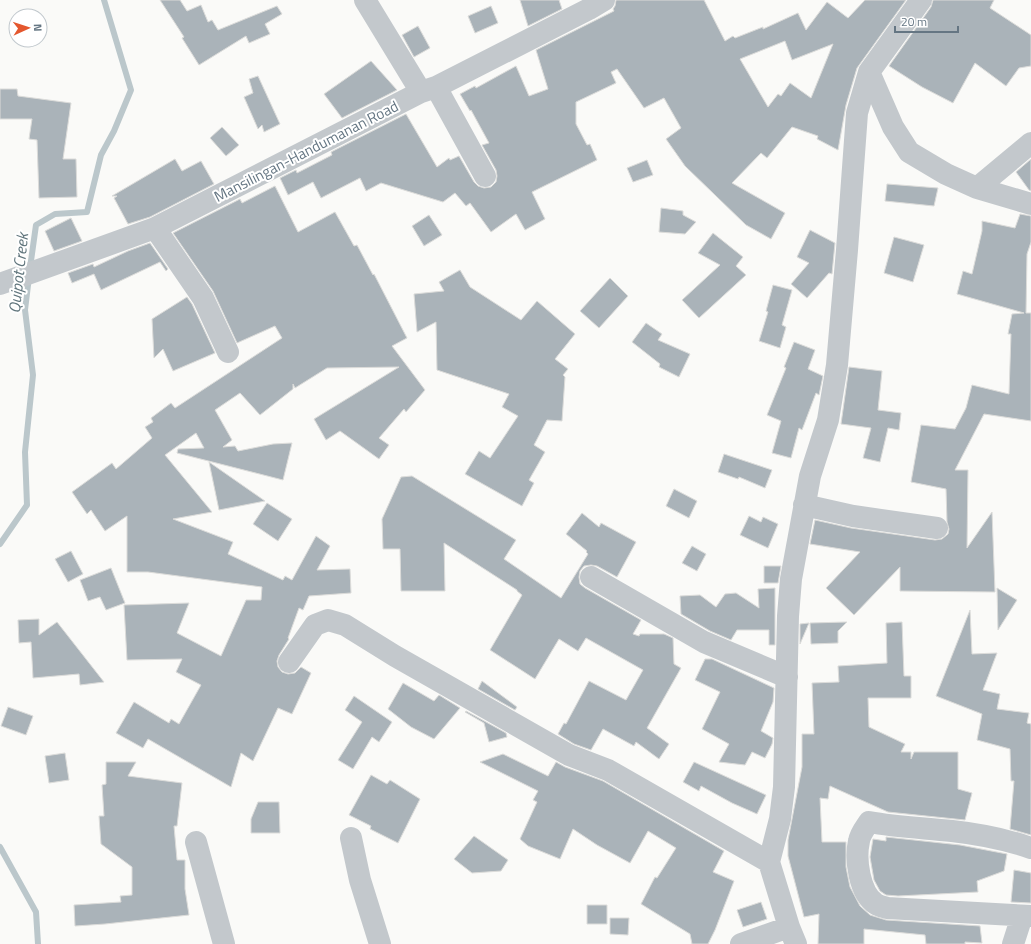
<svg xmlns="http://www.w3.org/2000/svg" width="1031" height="944" font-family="'Titillium Web',sans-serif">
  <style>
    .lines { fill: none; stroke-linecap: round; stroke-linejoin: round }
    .stream { stroke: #bbc7cb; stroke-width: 6 }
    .building { fill: #aab3b9; stroke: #dcdcda; fill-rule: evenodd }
    .minor { stroke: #c3c8cc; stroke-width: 22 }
    .labels { text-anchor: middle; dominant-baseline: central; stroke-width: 4; stroke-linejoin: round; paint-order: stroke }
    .street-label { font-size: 15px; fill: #657683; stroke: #fff }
    .water-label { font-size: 16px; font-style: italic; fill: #60757c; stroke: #fff }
  </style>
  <rect width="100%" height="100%" fill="#fafaf8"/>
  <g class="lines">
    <path class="stream" d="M30 268 36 225 55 214 87 212 101 155 114 131 131 90 104 0
      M0 544 27 505 25 452 33 375 25 310 29 277
      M0 847 36 912 38 944"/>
  </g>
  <path class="building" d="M160 0H180L187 11 201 5 208 22 212 20 218 30 277 6 282 14 265 24 270 34 249 43 246 36 199 65 182 38 184 37Z
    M520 0H559L562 9 528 26Z
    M616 0H704L725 41 733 36 735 38 763 27V29L798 13 806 30 827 2 848 18 865 0H906L857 68 846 105 838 150 817 139 818 136 792 127 767 158 761 153 732 183 785 213 771 239 746 225 685 166 666 139 681 128 664 98 644 108 617 69 611 72 616 83 576 102V124L587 145 590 144 597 160 532 192 545 219 525 230 516 214 491 232 470 203 466 206 455 193 443 202 381 183 366 191 360 178 321 198 313 182 288 195 280 178 296 170 297 173 332 155 331 152 406 114 437 167 449 158 450 160 459 156 474 182 478 186 484 188 491 187 496 182 497 176 496 170 482 145 489 143 471 110 470 111 460 94 475 86 476 88 516 66 529 96 548 89 536 50 614 11 613 9 615 6ZM785 41 792 60 833 44 811 98 790 83 781 96 778 94 768 107 740 59Z
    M933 0H994L990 8 1031 35V66L1019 68 1006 86 975 63 953 103 922 87 889 66 931 7Z
    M491 6 498 23 475 33 468 16Z
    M418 26 430 48 414 57 402 35Z
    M371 61 397 90 342 118 324 94Z
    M258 76 280 124 264 132 262 125 258 129 244 97 253 93 249 79Z
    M0 89H17L18 96 71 103 63 159H76L77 197 39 198 37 140 29 139 32 119H0Z
    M222 127 239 145 226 156 210 138Z
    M175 159 182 171 201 161 214 184 150 217 128 224 114 198 117 196H112Z
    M1031 159V191L1029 190 1016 172Z
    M647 160 653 175 633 182 627 168Z
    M887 184 938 188 934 206 885 201Z
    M275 186 298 232 335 212 354 246 357 245 373 275 374 274 407 338 392 346 425 390 406 412 404 409 379 438 389 445 379 459 340 431 326 440 314 419 399 367 327 368 295 388 293 384V389L260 415 240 393 215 410 232 440 223 447 235 446 238 451 273 444 292 443 283 480 177 453 178 449 204 448 196 433 165 455 212 512 173 519 233 542 228 554 283 580 285 576 292 580 316 536 330 546 317 570 350 569 351 593 309 596 303 610 299 608 288 638 289 639 279 655 277 661 278 667 282 672 288 674 295 673 301 667 311 673 292 714 278 708 253 761 241 753 231 787 148 739 143 748 116 733 134 702 169 723 171 719 179 724 201 685 176 672 182 659 127 660 124 605 189 603 177 633 221 656 246 600H261L262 587 148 572H127V516L105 531 91 510 87 514 72 492 112 463 116 469 152 438 145 427 153 422 151 418 171 403 175 408 282 338 275 326 237 343 213 291 173 233 240 199 242 203Z
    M661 208 683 211V215L696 222 685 234 659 232Z
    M1020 214 1031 216V242L1027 254 1026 313H1031V421L984 414 955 470H968L967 548 992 512 995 592 900 591V567L854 615 826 588 860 552 810 544 815 520 851 528 935 540 942 539 948 534 949 529 947 522 946 489 911 482 921 425 955 429 966 408 972 385 1009 394 1011 334H1008L1012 314 1024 313 957 294 963 271 972 274 982 231V221L1015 228Z
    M429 215 442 235 424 246 412 226Z
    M71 218 82 241 54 251 45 231Z
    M810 230 835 243 832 274 829 273 807 298 791 284 809 263 797 257Z
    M713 233 743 257 736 266 746 275 699 318 682 300 720 265 698 253Z
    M894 237 924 245 913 282 884 273Z
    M150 243 168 269 166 271 160 262 101 290 94 274 72 283 68 273 93 264 94 267 128 251Z
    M460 270 470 287 521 320 537 301 575 334 555 359 568 369 563 375 565 377 562 421 547 420 534 445 545 452 529 480 534 483 522 506 465 474 479 451 490 458 518 416 502 407 509 394 437 370 436 322 417 332 414 294 444 291 439 282Z
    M610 278 628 296 599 328 580 311Z
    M773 285 792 290 782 325 786 327 780 348 759 341 768 312 766 311Z
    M187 297 192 304 215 353 173 371 163 349 154 358 152 319Z
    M646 323 662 334 658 340 690 354 679 377 659 367 660 364 632 342Z
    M794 342 815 350 808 369 823 376 819 395 816 393 802 430 799 428 791 458 772 453 781 421 767 415 786 368 784 367Z
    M849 367 882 371 878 410 901 413 899 430 888 428 880 462 863 458 871 428 841 424Z
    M724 454 772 470 765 488 739 477 738 479 718 472Z
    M209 462 265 501 219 510Z
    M412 476 516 540 504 559 561 598 588 554 586 552 587 551 566 534 582 513 599 527 601 523 636 542 617 577 597 566 591 565 584 566 580 571 579 577 580 584 585 588 641 620 633 634 639 636 640 634H664L673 638 674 664 681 668 647 728 669 744 659 759 636 742 634 746 603 729 591 750 574 744 558 734 564 723 566 724 589 681 626 700 643 670 586 638 578 651 559 639 535 679 490 650 522 595 517 591V590L444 543 445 591H401L400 549H383L382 519 401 477Z
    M674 489 697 501 689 518 666 506Z
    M267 503 292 519 278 541 253 524Z
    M749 516 761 522 763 517 778 524 768 548 740 535Z
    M692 546 706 554 697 571 682 563Z
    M71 551 83 574 68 582 55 559Z
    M764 566H781L778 583H764Z
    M111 568 125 603 106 610 100 597 88 601 80 580Z
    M775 588V645H769V630H737L731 640 710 631 681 614 680 596 700 595 716 607 725 594 736 593 759 608 758 589Z
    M997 588 1017 600 998 630Z
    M970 610 972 654 997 653 983 690 1000 694 997 709 1029 713 1027 723 1031 724V835L1010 829 1014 781H1011L1010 749 977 740 982 714 936 696Z
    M39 619V635L57 622 104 682 80 685 79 674 33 678 31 642 19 643 18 620Z
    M847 622 838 631V643L811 644 810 623Z
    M902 622 904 676H911V698H868L869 727 905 744 901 752H911V759L914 752H958V789L972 793 965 820 888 812 830 786 828 799 820 798 822 842H846V867L850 887 860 906 870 915 886 920 980 926 982 943 965 942V944H926L925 935 864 929V944H818L819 914 804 917 788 856V840L802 767V734H814L812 683 839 682 838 666 887 663 886 623Z
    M809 623 800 644V624Z
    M705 659H712L774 688 773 702 761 731 773 738 772 744 765 758 752 752 745 765 719 762 729 744 702 729 720 692 695 680Z
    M482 681 517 707 515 710 478 689Z
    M403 683 434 701 439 695 460 708 434 739 411 727 388 709Z
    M354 696 392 722 379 742 372 737 353 769 338 760 362 722 345 710Z
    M8 707 33 716 26 735 1 726Z
    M466 711 506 733 507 737 489 742 484 723 465 712Z
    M65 753 69 780 49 783 45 756Z
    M503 754 548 776 556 762 565 767 603 781 724 851 713 872 734 881 715 930 708 944H692L690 934 641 904 655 877 657 878 676 848 648 831 630 863 597 845 573 829 560 859 528 846 520 839 537 802 533 800 538 791 480 762Z
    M106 762H136L128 776 182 783 177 826H174L177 860H185V889L189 915 105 924 75 926 74 905 121 902 120 896 132 895V867L101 844 99 816H104L102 785 106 784Z
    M694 762 766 795 757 814 732 803 701 786 699 791 683 782Z
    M371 775 387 784 390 780 420 799 398 843 370 829 371 826 349 815Z
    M258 802H279L280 833H251V819Z
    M474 836 508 860 501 871 472 873 454 859Z
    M886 837 960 845 1007 854 1004 871 977 881 978 892 898 896 886 895 880 891 874 880 870 857 873 839 886 841Z
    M1014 870 1031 873V903L1011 902Z
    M761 902 767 919 743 927 737 910Z
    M587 905H607V924H587Z
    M610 918H629L628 935 610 934Z"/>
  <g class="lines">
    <path class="minor" d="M365 0 421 92
      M869 72 893 127 909 152 946 174 977 188 1031 204
      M436 87 485 176
      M977 188 1031 143
      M155 228 203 298 228 352
      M0 284 155 228 421 92 436 87 589 9 604 0
      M804 505 853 516 937 528
      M591 577 704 642 787 677
      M289 662 315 625 328 620 345 625 395 656 569 755 608 770 769 862
      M351 838 360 880 380 944
      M196 842 224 944
      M1031 848C1005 839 979 834 952 831 924 828 896 827 869 822 865 828 860 834 859 841 855 859 859 893 876 904 879 906 884 907 887 908L1031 916
      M741 944 789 927
      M796 944 789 927 769 862 780 819 784 787 788 616 791 579 810 476 828 420 837 365 847 250 857 113 869 72 921 0
      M1013 944 1022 916"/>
  </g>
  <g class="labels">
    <g class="street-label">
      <text transform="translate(306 151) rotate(-27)">Mansilingan-Handumanan Road</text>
    </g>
    <g class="water-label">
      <text transform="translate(18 273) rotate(-84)">Quipot Creek</text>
    </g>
  </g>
  <g transform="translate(28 28) rotate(87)"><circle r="19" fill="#ffffff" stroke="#c1c8cd"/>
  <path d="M0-3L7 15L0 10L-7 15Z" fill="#e4572e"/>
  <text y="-6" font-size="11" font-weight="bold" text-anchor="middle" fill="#657683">N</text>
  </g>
  <path d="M895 26v6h63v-6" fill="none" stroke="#657683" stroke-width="2"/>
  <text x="901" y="26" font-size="12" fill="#657683" stroke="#ffffff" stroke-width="3" paint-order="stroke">20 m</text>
</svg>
